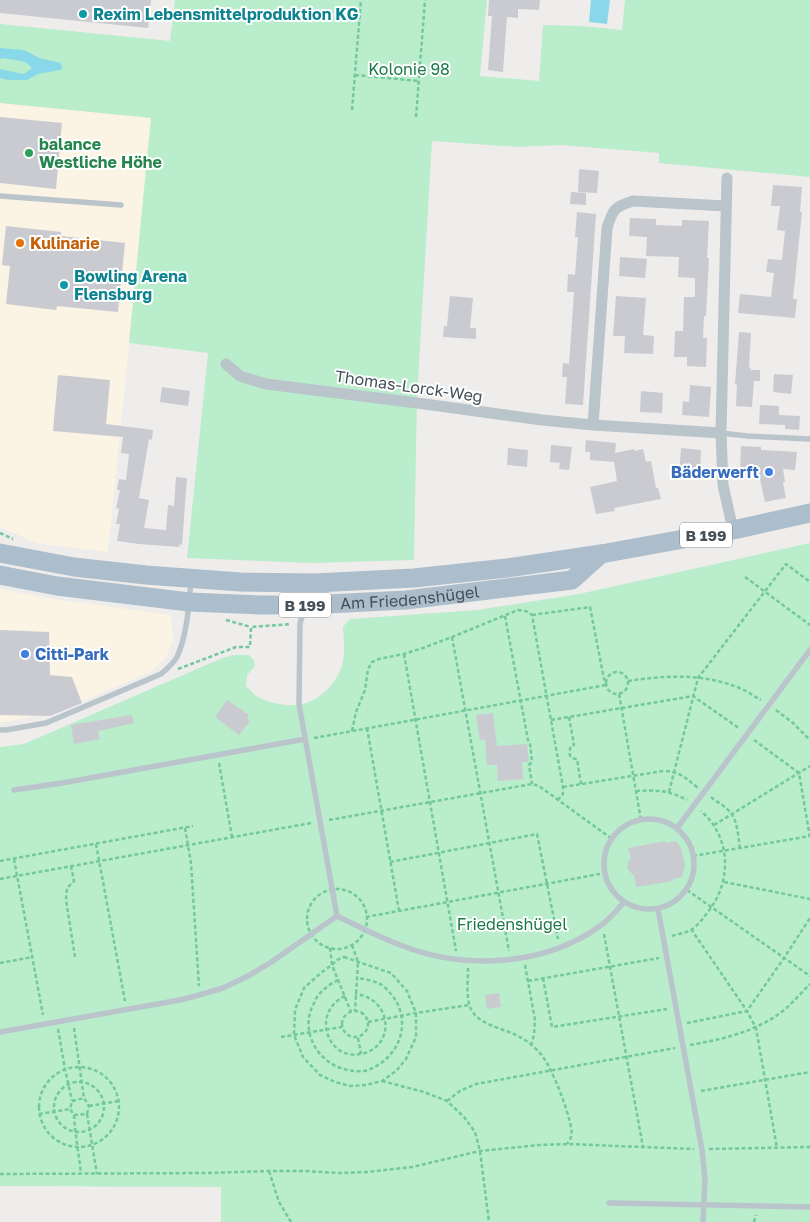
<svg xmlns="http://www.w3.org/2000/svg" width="810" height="1222" font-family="'Golos Text',sans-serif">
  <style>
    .commercial { fill: #fbf3e4 }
    .green { fill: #baedcc }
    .water { fill: #88d8e9 }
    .building { fill: #c9cbd1 }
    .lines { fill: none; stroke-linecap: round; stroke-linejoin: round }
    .path { stroke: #73c99c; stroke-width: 2.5; stroke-dasharray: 4 2.5; stroke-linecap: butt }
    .service { stroke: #bac4cb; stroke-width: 5.5 }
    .minor { stroke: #bac4cb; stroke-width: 11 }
    .primary { stroke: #acbdcb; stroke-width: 19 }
    .culture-dot { fill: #0f9aa8; stroke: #fff; stroke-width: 2 }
    .leisure-dot { fill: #2e9e5b; stroke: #fff; stroke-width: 2 }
    .food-dot { fill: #e8710a; stroke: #fff; stroke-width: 2 }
    .shop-dot { fill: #3f7fe0; stroke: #fff; stroke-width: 2 }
    .labels { text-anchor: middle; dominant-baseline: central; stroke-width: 4; stroke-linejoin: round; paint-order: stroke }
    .shield { fill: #fff; stroke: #7d848b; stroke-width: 1 }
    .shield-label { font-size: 15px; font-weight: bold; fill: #455059 }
    .culture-label { font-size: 16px; font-weight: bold; fill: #0d838f; stroke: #fff; text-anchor: start }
    .park-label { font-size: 16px; fill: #197744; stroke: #fff }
    .leisure-label { font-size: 16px; font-weight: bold; fill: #27864d; stroke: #fff; text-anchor: start }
    .food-label { font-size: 16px; font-weight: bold; fill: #c56008; stroke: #fff; text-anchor: start }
    .street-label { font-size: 16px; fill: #455059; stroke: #fff }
    .shop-label { font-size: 16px; font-weight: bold; fill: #366cbe; stroke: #fff; text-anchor: end }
  </style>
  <rect width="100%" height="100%" fill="#efecec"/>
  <path class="commercial" d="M0 103 152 117 108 552 37 543 0 527Z
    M0 589 53 599 170 615 172 623 173 640 166 657 151 672 54 713 5 722H0Z"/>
  <path class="green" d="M175 0H487L480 76 539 81 543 25 582 26 622 30 625 0H810V177L659 163V153L562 145 517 147 432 141 417 397 414 560 312 563 187 558 208 353 129 343 151 118 0 103V24L170 41Z
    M810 543V1222H221V1187L0 1186V747L24 744 220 659 233 655H249L254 660 255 666 247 675 246 686C250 690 255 696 260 698 273 704 293 708 306 703 320 699 333 685 339 673 346 659 344 642 343 627L350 619 477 610 579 594Z"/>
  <path class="water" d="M591 0H610L607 24 589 22Z
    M0 48 23 50 30 53 39 58 61 63 62 69 60 70 38 74 27 80H8L0 78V69L24 74 32 68C27 60 13 60 3 58L0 59Z"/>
  <path class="building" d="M0 0H151L148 28 0 13Z
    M489 0H540L539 10 518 9V18L507 17 503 72 488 70 492 16H488Z
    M0 117 62 123 56 189 0 183Z
    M579 169 599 171 597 193 578 192Z
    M773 185 802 187 800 212H802L793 299H797L795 318 738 313 740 294 771 297 774 273 766 272 768 259 782 260 785 231 777 230 780 206H771Z
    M571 192 586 193V205L570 204Z
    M577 212 596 214 583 405 565 404 567 377H562L563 363 569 364 574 292H567L568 274 575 275 578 237H575Z
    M630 218 656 219V225L682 226V220L709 221 707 258H709L706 316H704L703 338H707L706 367 687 366V357H674L675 331H683L684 297H695V278L678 277 679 257 646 256 647 237 629 236Z
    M6 226 61 232V236L125 243 118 312 57 306 56 310 6 304 10 266 2 265Z
    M620 257 647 259 645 278 619 276Z
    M450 296 473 298 470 328H476V339L443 337 444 326H447Z
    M616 296 646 298 643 335 654 336 653 354 624 353 625 336H613Z
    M739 332 751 333 749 368H751L750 370H760V381H754L752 407 736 406 737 385 735 384Z
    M774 374 793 375 791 394 773 392Z
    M58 375 110 380 106 424 153 430 152 440 149 439 139 498 149 500 144 528 166 530 168 505 174 506 176 477 187 478 182 545 180 544 179 547 139 544 117 541 120 524H116L119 509 116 508 120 490H117L119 479 126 480 129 454 121 453 123 437 53 431Z
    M690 385 711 387 709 417 682 415 683 401 689 402Z
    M162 387 190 391 188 406 160 402Z
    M641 391 663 393 662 413 640 412Z
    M760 405 779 406V415L800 416 799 430 785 429V425L759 424Z
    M586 440 616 443 615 453 634 449V451L643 449 646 462 651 461 656 488H658L661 499 614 508 615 511 596 514 590 487 617 481 614 462 590 460V452H585Z
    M551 445 572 447 569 470 559 469 560 463 550 462Z
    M741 446 761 447V450L797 452 795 470 783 469 785 482H783L786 498 765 502 758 470H740Z
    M508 448 528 450 527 467 507 465Z
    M681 448 701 450 700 473 679 472Z
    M0 630 49 632 50 675 72 677 82 703 50 716 0 715Z
    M227 700 249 715 247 718 250 721 239 735 215 717Z
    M493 713 497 746 527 744 529 762H522L523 779 498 781 497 765H487L485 739 480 740 476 715Z
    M132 715 134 723 98 731 100 739 74 744 71 725Z
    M666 841V843L676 841 681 848 685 865 682 877 673 879V881L636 887 634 875 631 873 627 868 628 862 631 859 628 848Z
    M499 993 501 1007 487 1009 485 995Z"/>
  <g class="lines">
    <path class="path" d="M355 75 418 81
      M352 110 361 0
      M416 117 425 0
      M0 533 13 539
      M745 577 810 625
      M532 615 590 607 604 679 606 681
      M505 616 528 740 530 743 532 762 529 765 532 784
      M226 620 251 627
      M452 637 509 951
      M404 654 456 951
      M178 669 236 647H250L251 627 291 624
      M606 683a11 11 0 1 1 22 0a11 11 0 1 1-22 0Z
      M628 681C666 675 707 673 744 690 750 693 755 697 761 700
      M619 694 641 820
      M776 710 793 723 810 740
      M569 717 574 745 571 746 569 752C570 757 572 759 577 759L581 784
      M551 720 693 696 740 729
      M367 728 399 911
      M352 731 356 712 365 690 368 669 372 662 379 659 404 654 423 648 452 637 518 610 526 611 532 615 563 787V794L558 800
      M314 738 606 685
      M754 740 799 773 810 838
      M219 763 232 837
      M563 787 663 771C679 771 686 778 698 788
      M636 791C657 790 668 790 687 800
      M669 792 698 678 786 564 810 582
      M711 797C717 802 725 806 730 812 738 821 738 837 740 848
      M329 820 532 784 539 786 612 839
      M714 825 810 766
      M185 828 191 863 199 986
      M96 844 125 1001
      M693 856 810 836
      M14 859 43 1015
      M0 861 193 826
      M390 862 537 834 558 939
      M71 866 74 881 67 888 66 900 75 957
      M0 879 311 823
      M724 882 810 899
      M307 919a30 30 0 1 1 60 0a30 30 0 1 1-60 0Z
      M687 890 810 976
      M366 917 605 873
      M691 929 747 1011 756 1028 777 1148
      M604 934 643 1147
      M672 936C678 934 685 933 691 930 697 926 703 919 707 913 732 883 732 838 701 811
      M352 945 358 962 355 1011
      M330 948 332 965 351 1012
      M344 957 391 973 407 991 416 1013V1037L406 1059 396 1071 382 1081 366 1085 350 1086 335 1082 320 1075 303 1057 294 1035 295 1010 304 988 322 972 332 965 337 960Z
      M0 963 33 957
      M525 965 535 1020 534 1035 531 1045
      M468 968C468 980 466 995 470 1007 477 1025 503 1028 518 1036 530 1042 542 1053 548 1065 555 1077 575 1126 571 1137 570 1140 568 1142 567 1144
      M543 978 552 1027 667 1009
      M338 980C330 984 322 990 317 997 315 1000 314 1004 312 1007 302 1031 315 1057 338 1067 345 1070 355 1072 364 1071 373 1069 381 1064 387 1058 405 1041 408 1012 390 993 388 991 385 987 382 985 375 981 365 979 357 978
      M528 981 659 958
      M345 996C310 1013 328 1061 361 1054 396 1047 393 998 355 994
      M342 1024a13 13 0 1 1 26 0a13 13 0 1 1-26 0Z
      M368 1022 416 1013 469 1005
      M687 1023 747 1011 784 958 810 918
      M74 1028 84 1098 89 1106 87 1114 74 1115 70 1109 72 1101 84 1098
      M58 1029 65 1069 72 1101
      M281 1037 342 1027
      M358 1038 361 1054
      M690 1045C723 1039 751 1033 779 1014 790 1006 800 994 810 984
      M39 1107a40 40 0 1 1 80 0a40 40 0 1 1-80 0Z
      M382 1081 424 1092 447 1101 464 1117 475 1132 480 1151 489 1222
      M54 1107a25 25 0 1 1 50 0a25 25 0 1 1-50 0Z
      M701 1091 810 1072
      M447 1101 460 1091 476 1084 675 1048
      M89 1106 119 1101
      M39 1114 70 1109
      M87 1114 97 1174
      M74 1115C75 1135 79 1154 81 1174
      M709 1149 810 1147
      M269 1171 279 1202 291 1222
      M0 1174 208 1173 269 1171H305L339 1173 367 1172 412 1167 480 1151 539 1145 567 1144 694 1149
      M754 1222 756 1215"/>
    <path class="service" d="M0 196 121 205
      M721 433 747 436 810 439
      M0 730H6L46 723 161 674C167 669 173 664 177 657 187 636 189 604 191 581
      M14 790 62 783 305 739
      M604 864a45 45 0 1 1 90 0a45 45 0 1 1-90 0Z
      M677 828 810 650
      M658 909 702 1150 705 1179 703 1222
      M337 916C358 926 380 938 403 946 465 970 545 966 600 926 609 920 617 910 624 902
      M0 1032 180 1000 199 995 223 988 248 976 270 963 337 916 299 704 300 623 314 585
      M609 1203 810 1207"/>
    <path class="minor" d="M727 178 721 433 723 485 733 530
      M226 364 240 376 266 384 417 403 542 420 593 425 721 433
      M593 425 607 228C613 209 614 207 633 201L726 206"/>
    <g class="primary">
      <path d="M0 553 74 567 146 575 240 582 315 583 414 578 507 568 601 554 733 530 810 513"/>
      <path id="s1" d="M0 575 57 586 189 602 261 605H307L406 600 572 580 601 554"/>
    </g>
  </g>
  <g class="culture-dot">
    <circle cx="83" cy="14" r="5"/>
    <circle cx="64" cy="285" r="5"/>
  </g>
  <circle class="leisure-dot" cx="29" cy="153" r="5"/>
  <circle class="food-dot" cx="20" cy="243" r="5"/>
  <g class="shop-dot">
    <circle cx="769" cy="472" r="5"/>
    <circle cx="25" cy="654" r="5"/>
  </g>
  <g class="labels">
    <g class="shield">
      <rect x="680" y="522.5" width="52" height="25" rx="4"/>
      <rect x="279" y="592.5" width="52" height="25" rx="4"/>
    </g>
    <g class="shield-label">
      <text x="706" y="535">B 199</text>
      <text x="305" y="605">B 199</text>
    </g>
    <g class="culture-label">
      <text x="93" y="14">Rexim Lebensmittelproduktion KG</text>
      <text x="74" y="276">Bowling Arena<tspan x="74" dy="18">Flensburg</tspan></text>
    </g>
    <g class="park-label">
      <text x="409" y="69">Kolonie 98</text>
      <text x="512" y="924">Friedenshügel</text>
    </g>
    <g class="leisure-label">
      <text x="39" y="144">balance<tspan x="39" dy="18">Westliche Höhe</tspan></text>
    </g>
    <g class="food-label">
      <text x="30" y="243">Kulinarie</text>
    </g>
    <g class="street-label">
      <text transform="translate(409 386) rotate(8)">Thomas-Lorck-Weg</text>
      <text stroke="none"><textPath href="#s1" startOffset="412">Am Friedenshügel</textPath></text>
    </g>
    <g class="shop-label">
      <text x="759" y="472">Bäderwerft</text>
      <text x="35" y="654" text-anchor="start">Citti-Park</text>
    </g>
  </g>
</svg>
